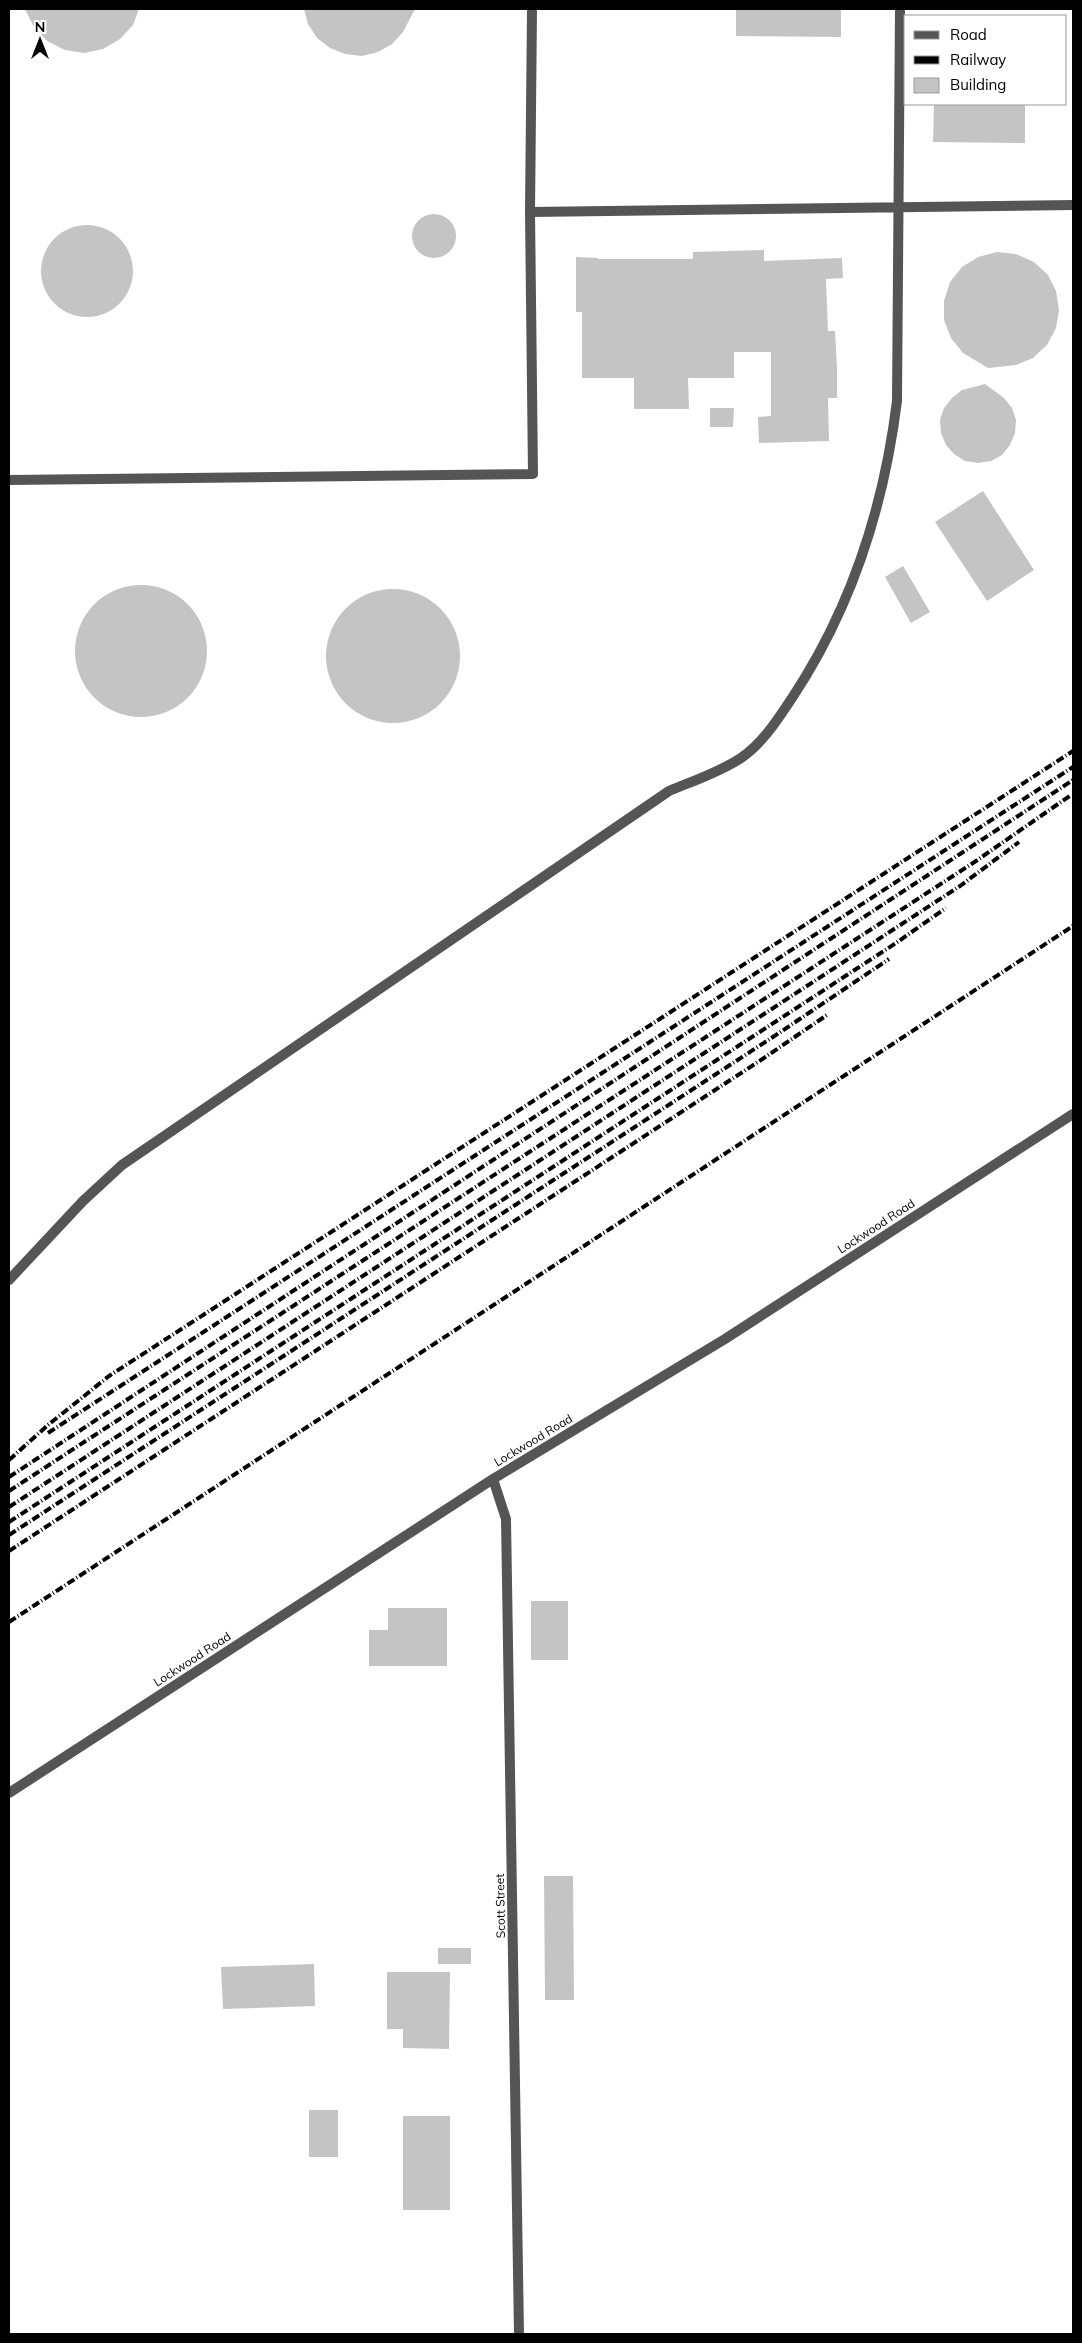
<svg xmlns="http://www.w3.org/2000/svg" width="1082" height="2343" font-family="Mulish,sans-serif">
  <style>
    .building { fill: #c4c4c4 }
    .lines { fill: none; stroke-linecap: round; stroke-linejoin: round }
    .lane { stroke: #555; stroke-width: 10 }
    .street { stroke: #555; stroke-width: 10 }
    .rail { stroke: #000; stroke-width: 4; stroke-dasharray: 8 2.5 1 2.5; stroke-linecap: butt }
    .labels { text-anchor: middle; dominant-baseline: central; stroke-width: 4.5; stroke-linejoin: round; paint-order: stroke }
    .street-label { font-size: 12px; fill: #000; stroke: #fff }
  </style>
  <rect width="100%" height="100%" fill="#fff"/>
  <path class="building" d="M25 9H139L133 25 120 39 103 49 84 53 65 50 47 41 34 27Z
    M304 9H415L403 32 392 44 378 52 362 56 345 54 330 48 317 38 308 24Z
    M736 9H841V37L736 36Z
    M934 104H1025V143L933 142Z
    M412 236a22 22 0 1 1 44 0a22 22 0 1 1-44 0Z
    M41 271a46 46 0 1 1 92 0a46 46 0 1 1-92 0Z
    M764 250V261L842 258 843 278 826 279 828 331H835L837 368V398H828L829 441 759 443 758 417 771 416V352H734V378H688L689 409H634V378H582V312H576V257L598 258V259H693V252Z
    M997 252 1016 254 1034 262 1048 275 1056 291 1059 310 1056 328 1047 345 1033 358 1016 365 988 368 963 353 951 338 944 320V301L950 282 962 267 978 257Z
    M985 384 1004 398 1012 408 1016 420 1015 433 1010 445 1002 455 991 461 978 463 965 461 954 454 946 445 941 433 940 420 944 408 952 398 962 390Z
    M710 408H734L733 427H710Z
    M983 491 1034 570 987 601 935 522Z
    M903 566 930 612 911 623 885 577Z
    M75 651a66 66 0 1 1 132 0a66 66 0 1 1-132 0Z
    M326 656a67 67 0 1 1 134 0a67 67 0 1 1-134 0Z
    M531 1601H568V1660H531Z
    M388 1608H447V1666H369V1630H388Z
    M544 1876H573L574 2000H545Z
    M438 1948H471V1964H438Z
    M314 1964 315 2006 223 2009 221 1967Z
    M387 1972H450L449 2049 403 2048V2029H387Z
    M309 2110H338V2157H309Z
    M403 2116H450V2210H403Z"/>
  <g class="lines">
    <path class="lane" d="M530 212 532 9
      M9 480 533 474 530 212 1073 205
      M9 1280 83 1201 122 1165 669 791C693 781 720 772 741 758 763 743 778 719 792 698 851 609 884 506 897 401L900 9"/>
    <path class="street" d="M493 1479 506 1519 519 2334
      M9 1793 493 1479 725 1339 1073 1114"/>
    <path class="rail" d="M48 1433 1073 767
      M9 1460 48 1425 109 1376 1073 751
      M9 1477 1073 780
      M9 1491 976 861 1071 795
      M9 1507 960 886 1019 842
      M9 1522 896 943 946 908
      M9 1535 779 1033 889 959
      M9 1551 761 1060 827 1015
      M9 1622 1073 926"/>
  </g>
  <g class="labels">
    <g class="street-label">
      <text transform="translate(876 1226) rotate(-33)">Lockwood Road</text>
      <text transform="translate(533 1440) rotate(-31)">Lockwood Road</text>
      <text transform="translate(192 1659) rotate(-33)">Lockwood Road</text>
      <text transform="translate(500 1906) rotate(-91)">Scott Street</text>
    </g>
  </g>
  <rect width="1082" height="2343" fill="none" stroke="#000000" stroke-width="20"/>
  <rect x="904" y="15" width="162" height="90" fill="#ffffff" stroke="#999999"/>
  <rect x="914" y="31" width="25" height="8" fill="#555555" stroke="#999999"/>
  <text x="950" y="40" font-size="15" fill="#000000">Road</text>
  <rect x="914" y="56" width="25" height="8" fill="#000000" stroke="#999999"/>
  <text x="950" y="65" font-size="15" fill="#000000">Railway</text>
  <rect x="914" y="78" width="25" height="15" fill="#c4c4c4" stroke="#999999"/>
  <text x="950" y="90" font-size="15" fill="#000000">Building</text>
  <g transform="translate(40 40)" stroke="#ffffff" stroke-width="4" paint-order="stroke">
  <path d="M0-4L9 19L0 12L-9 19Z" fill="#000000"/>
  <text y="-8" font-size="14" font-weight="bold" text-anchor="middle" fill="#000000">N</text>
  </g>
</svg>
